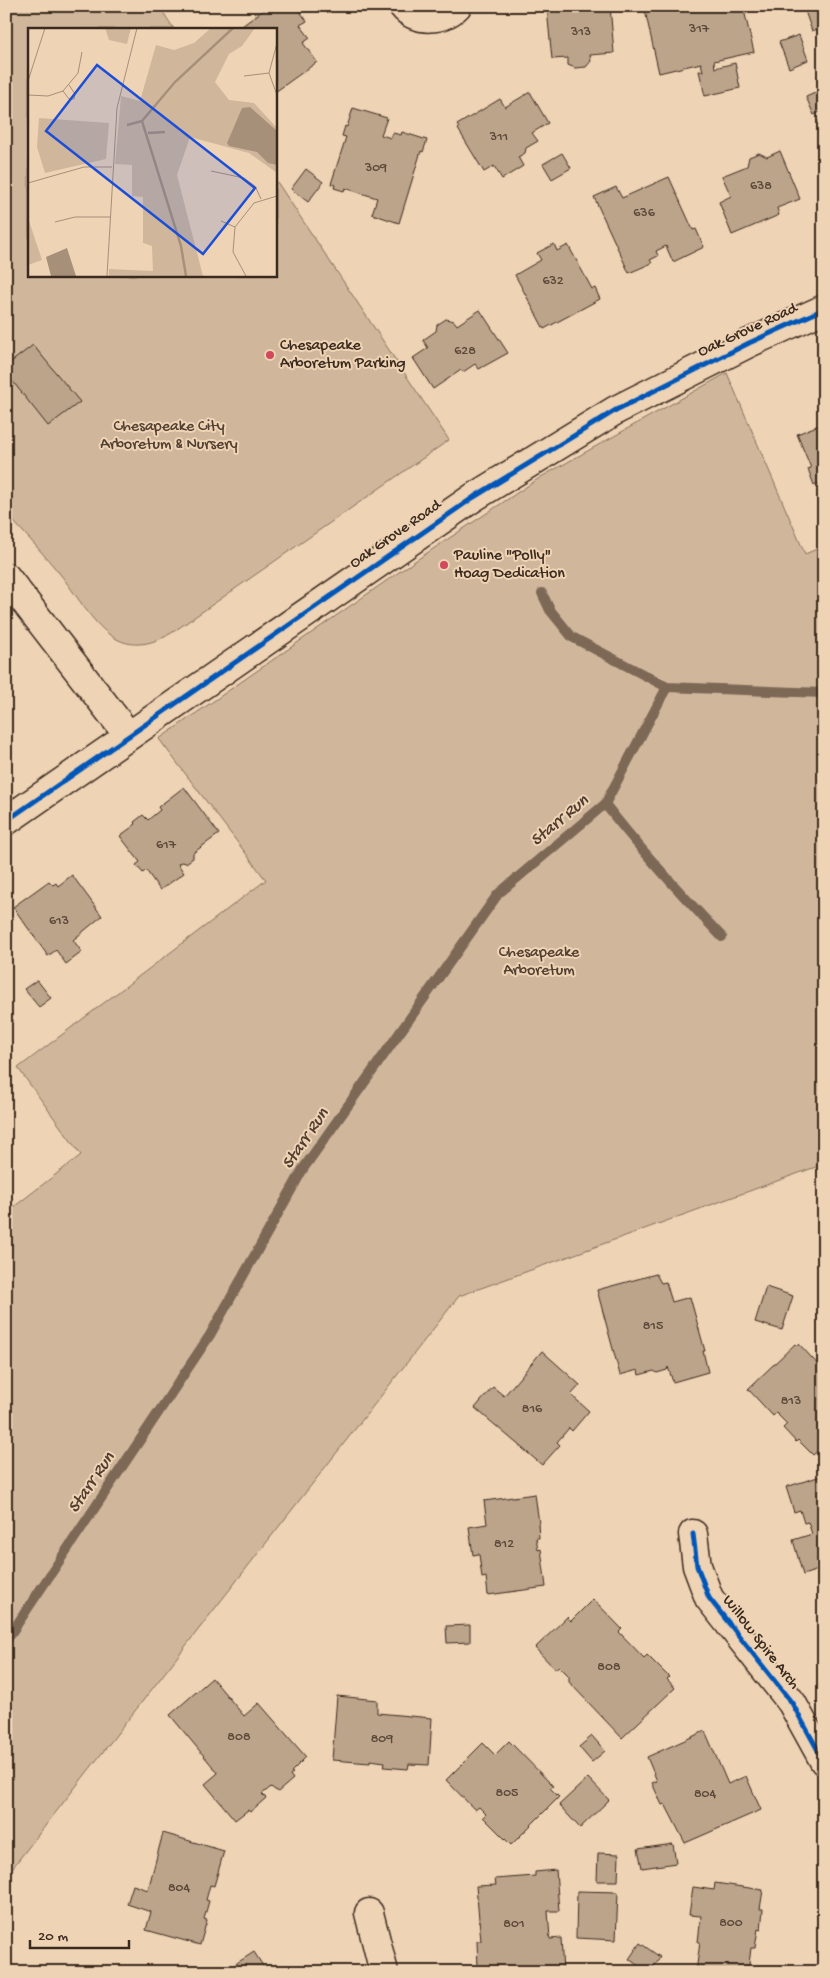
<svg xmlns="http://www.w3.org/2000/svg" width="830" height="1978" font-family="'Gochi Hand',sans-serif">
  <style>
    .green { fill: #d0b79c; stroke: #86705d }
    .lines { fill: none; stroke-linecap: round; stroke-linejoin: round }
    .stream { stroke: #7c6755; stroke-width: 10 }
    .building { fill: #bca48b; stroke: #3b2a1e }
    .minor-casing { stroke: #3b2a1e; stroke-width: 31 }
    .minor { stroke: #eed3b5; stroke-width: 28 }
    .cycleway-casing { stroke: #eed3b5; stroke-width: 8 }
    .cycleway { stroke: #0057b8; stroke-width: 5 }
    .poi-dot { fill: #d1495b; stroke: #eed3b5; stroke-width: 2 }
    .labels { text-anchor: middle; dominant-baseline: central; stroke-width: 4; stroke-linejoin: round; paint-order: stroke }
    .number-label { font-size: 14px; fill: #5b4839 }
    .street-label { font-size: 16px; fill: #3b2a1e; stroke: #eed3b5 }
    .poi-label { font-size: 16px; fill: #3b2a1e; stroke: #eed3b5; text-anchor: start }
    .park-label { font-size: 16px; fill: #513f31; stroke: #eed3b5 }
    .water-label { font-size: 18px; font-style: italic; fill: #513e30; stroke: #eed3b5 }
    .inset-river { fill: none; stroke: #a7907a; stroke-width: 2.5 }
    .inset-road { fill: none; stroke: #a68f79; stroke-width: 1 }
    .view { fill: #1d4ed8; fill-opacity: 0.15; stroke: #1d4ed8; stroke-width: 2.5 }
    .inset-edge { fill: none; stroke: #3b2a1e; stroke-width: 2.5 }
  </style>
  <rect width="100%" height="100%" fill="#eed3b5"/>
  <filter id="ink" filterUnits="userSpaceOnUse"><feTurbulence type="fractalNoise" baseFrequency=".02" numOctaves="2"/><feDisplacementMap in="SourceGraphic" scale="10" xChannelSelector="R" yChannelSelector="G"/><feConvolveMatrix kernelMatrix="1 2 1 2 8 2 1 2 1" color-interpolation-filters="sRGB"/></filter>
  <g filter="url(#ink)">
    <path class="green" d="M6 6H159L174 29H29V275H275V179L449 440 173 632C113 669 91 613 60 574 43 553 24 533 6 513Z
      M727 373 805 554 824 546V1164L459 1296 6 1876V1213L81 1155 18 1068 266 880 159 739 412 563 541 477Z"/>
    <g class="lines">
      <path class="stream" d="M542 593 550 610 572 637 667 687
        M605 804C641 851 681 894 722 937
        M6 1641 210 1335 303 1169 498 894 605 804 667 687 824 693"/>
    </g>
    <path class="building" d="M269 6H296L307 21 300 25 310 38 303 43 317 62 275 92V29H238Z
      M548 6H610L614 53 590 55 591 61 586 67 575 68 568 65V58L552 59 547 10H549Z
      M644 6H743L754 52 714 61 715 68 735 63 740 88 705 96 699 71H703L701 63 659 73Z
      M808 6H824V27L812 31 805 11Z
      M799 35 808 60 789 68 779 42Z
      M824 89V110L814 115 806 97Z
      M530 92 548 123 532 133 538 141 526 148 525 153 518 157 523 166 502 179 494 166 484 172 458 129 459 128 457 125 500 99 505 107Z
      M353 108 387 118 381 135 391 138 393 133 401 135 402 132 427 140 423 152 421 151 399 223 372 214 377 198 345 188 344 191 334 188 335 185 331 184 346 137 342 136 345 126 347 127Z
      M824 119V135L818 121Z
      M780 151 800 199 777 208 779 215 732 235 719 202 731 196 722 176 747 166 749 157 759 153 767 157Z
      M562 153 571 168 552 179 543 164Z
      M306 169 323 182 308 202 291 189Z
      M669 177 693 230 696 229 704 247 673 262 666 246 656 251 658 256 650 260 652 263 629 273 594 197 616 187 622 198Z
      M554 244 557 251 568 245 592 289 595 288 600 299 544 329 515 275 541 260 537 253Z
      M480 310 508 353 479 369 475 364 463 372 461 370 433 389 413 358 428 348 423 340 436 331 437 325 446 319 454 321 457 325Z
      M33 345 80 402 48 426 6 373V366Z
      M824 423V498L818 483 814 485 808 469 811 468 797 434Z
      M184 787 219 834 193 853V858L186 863 181 862 178 864 184 873 160 890 146 870 143 873 136 865 140 862 120 836 136 824 134 822 143 815 148 820 160 810 158 807Z
      M72 875 102 916 73 940 82 952 66 964 56 950 48 956 13 907 49 881 53 885 56 883 58 886Z
      M37 980 51 998 39 1007 24 989Z
      M656 1274 661 1283 666 1282 672 1302 690 1297 705 1351H703L708 1372 673 1382 668 1367 667 1370 657 1373 654 1371 639 1375 638 1370 620 1375 597 1290Z
      M766 1287 793 1296 782 1330 755 1322Z
      M795 1344 797 1346 799 1344 824 1371V1445L813 1455 798 1440 796 1442 783 1428 787 1424 776 1413 773 1416 748 1389Z
      M542 1351 580 1385 571 1395 589 1411 572 1431 569 1428 557 1442 560 1445 542 1465 475 1408 493 1387 504 1396Z
      M821 1476 824 1477V1568L803 1575 793 1540 812 1534 808 1522 804 1523 800 1510 794 1512 786 1487Z
      M535 1494 539 1523H538L539 1538H536L538 1550 541 1549 546 1587 488 1595 486 1577 482 1578 479 1554 473 1555 469 1527 487 1524 484 1501Z
      M593 1599 622 1629 619 1632 644 1658 647 1655 669 1677 667 1679 675 1688 622 1738 569 1682V1676L559 1666 555 1669 535 1648 567 1617 571 1621Z
      M470 1625V1642L447 1643 446 1626Z
      M212 1678 244 1716 259 1703 306 1757 291 1772 293 1773 290 1775 293 1779 278 1792 271 1787 262 1794 266 1798 250 1812 248 1810 235 1820 205 1784 218 1773 170 1715Z
      M337 1696 377 1700V1713L432 1718 429 1765 409 1764 408 1769 384 1767 385 1762 370 1760V1763L332 1760Z
      M705 1731 728 1784 746 1776 761 1810 685 1843 665 1804 662 1805 652 1783 657 1781 647 1757Z
      M592 1736 605 1751 592 1762 579 1747Z
      M509 1741 553 1786 550 1788 559 1797 511 1845 483 1817 486 1814 479 1807 475 1810 446 1780 483 1743 495 1755Z
      M588 1778 609 1800 580 1828 559 1805Z
      M163 1833 224 1851 214 1886 210 1885 206 1900 209 1901 204 1919 207 1920 200 1945 146 1930 151 1912 127 1904 133 1885 148 1890Z
      M673 1844 676 1863 642 1868 638 1849Z
      M598 1853 619 1854 618 1881H597Z
      M556 1870 559 1911H548L550 1939 561 1938 563 1972H483V1967L478 1968 477 1941H481L476 1886 496 1885 495 1879 535 1876V1872Z
      M715 1883 763 1890 760 1909H763L761 1930 758 1929 755 1948H751L748 1972H696L700 1942H698L701 1916 689 1915 693 1887 714 1890Z
      M577 1891 618 1892 616 1940 576 1938Z
      M640 1943 660 1957 650 1972H647L629 1959Z
      M254 1952 267 1972H223Z"/>
    <g class="lines">
      <defs>
        <path id="minor" d="M403 6C416 23 443 20 457 6
          M6 577 128 735
          M6 821 474 497 616 410 749 343 824 309
          M693 1534 697 1566 709 1598 792 1703 824 1761
          M369 1913 384 1972"/>
      </defs>
      <use href="#minor" class="minor-casing"/>
      <use href="#minor" class="minor"/>
      <defs>
        <path id="cycleway" d="M6 821 474 497 616 410 749 343 824 309
          M693 1534 697 1566 709 1598 792 1703 824 1761"/>
      </defs>
      <use href="#cycleway" class="cycleway-casing"/>
      <use href="#cycleway" class="cycleway"/>
    </g>
  </g>
  <g class="poi-dot">
    <circle cx="270" cy="355" r="5"/>
    <circle cx="444" cy="565" r="5"/>
  </g>
  <g class="labels">
    <g class="number-label">
      <text x="699" y="29">317</text>
      <text x="581" y="32">313</text>
      <text x="499" y="137">311</text>
      <text x="376" y="168">309</text>
      <text x="761" y="186">638</text>
      <text x="644" y="213">636</text>
      <text x="553" y="281">632</text>
      <text x="465" y="351">628</text>
      <text x="166" y="845">617</text>
      <text x="59" y="921">613</text>
      <text x="653" y="1326">815</text>
      <text x="791" y="1401">813</text>
      <text x="532" y="1409">816</text>
      <text x="504" y="1544">812</text>
      <text x="609" y="1667">808</text>
      <text x="239" y="1737">808</text>
      <text x="382" y="1739">809</text>
      <text x="507" y="1793">805</text>
      <text x="705" y="1794">804</text>
      <text x="179" y="1888">804</text>
      <text x="731" y="1923">800</text>
      <text x="514" y="1924">801</text>
    </g>
    <g class="street-label">
      <text transform="translate(748 331) rotate(-25)">Oak Grove Road</text>
      <text transform="translate(396 535) rotate(-35)">Oak Grove Road</text>
      <text transform="translate(760 1643) rotate(52)">Willow Spire Arch</text>
    </g>
    <g class="poi-label">
      <text x="280" y="346">Chesapeake<tspan x="280" dy="18">Arboretum Parking</tspan></text>
      <text x="454" y="556">Pauline "Polly"<tspan x="454" dy="18">Hoag Dedication</tspan></text>
    </g>
    <g class="park-label">
      <text x="169" y="427">Chesapeake City<tspan x="169" dy="18">Arboretum &amp; Nursery</tspan></text>
      <text x="539" y="953">Chesapeake<tspan x="539" dy="18">Arboretum</tspan></text>
    </g>
    <g class="water-label">
      <text transform="translate(560 821) rotate(-40)">Starr Run</text>
      <text transform="translate(306 1139) rotate(-56)">Starr Run</text>
      <text transform="translate(92 1483) rotate(-56)">Starr Run</text>
    </g>
  </g>
  <g transform="translate(28 28)">
    <rect width="249" height="249" fill="#eed3b5"/>
    <path d="M77 0H103L99 16 81 12ZM183 0H227L214 18 201 26 187 54 201 72 226 75 249 100V145L221 125 162 109 149 147 175 248H81V241L125 243 124 218 115 215V169L104 168V137L87 136 93 68 112 73 128 17 146 22 166 15ZM11 90 81 95 78 131 17 145 9 119ZM0 190 14 232 0 237Z" fill="#d0b79c"/>
    <path d="M222 79 249 103V137L240 135 229 124 201 118 199 115 214 80ZM39 220 48 248H23L18 229Z" fill="#a7907a"/>
    <path class="inset-river" d="M99 97 114 93M120 105 137 104M158 248 153 218 114 93 147 54 205 0"/>
    <path class="inset-road" d="M249 15 241 45 249 67M216 48 241 45M0 53 17 0M35 63 41 71H46L47 66 41 57M0 67 20 68 35 63 50 45 54 24M183 143 216 150 227 158 233 171M0 155 56 139H84M193 193 207 199M27 194 47 189H82M79 248 89 80 109 0M218 248 205 224 207 199 226 175 249 168"/>
    <path class="view" d="M69 37 227 160 175 226 18 103Z"/>
    <rect width="249" height="249" class="inset-edge"/>
  </g>
  <rect width="830" height="1978" fill="none" stroke="#eed3b5" stroke-width="25"/>
  <rect x="12" y="12" width="805" height="1953" fill="none" stroke="#3b2a1e" stroke-width="2" filter="url(#ink)"/>
  <path d="M30 1940v8h99v-8" fill="none" stroke="#3b2a1e" stroke-width="2.5"/>
  <text x="38" y="1940" font-size="15" fill="#3b2a1e" stroke="#eed3b5" stroke-width="4" paint-order="stroke">20 m</text>
</svg>
